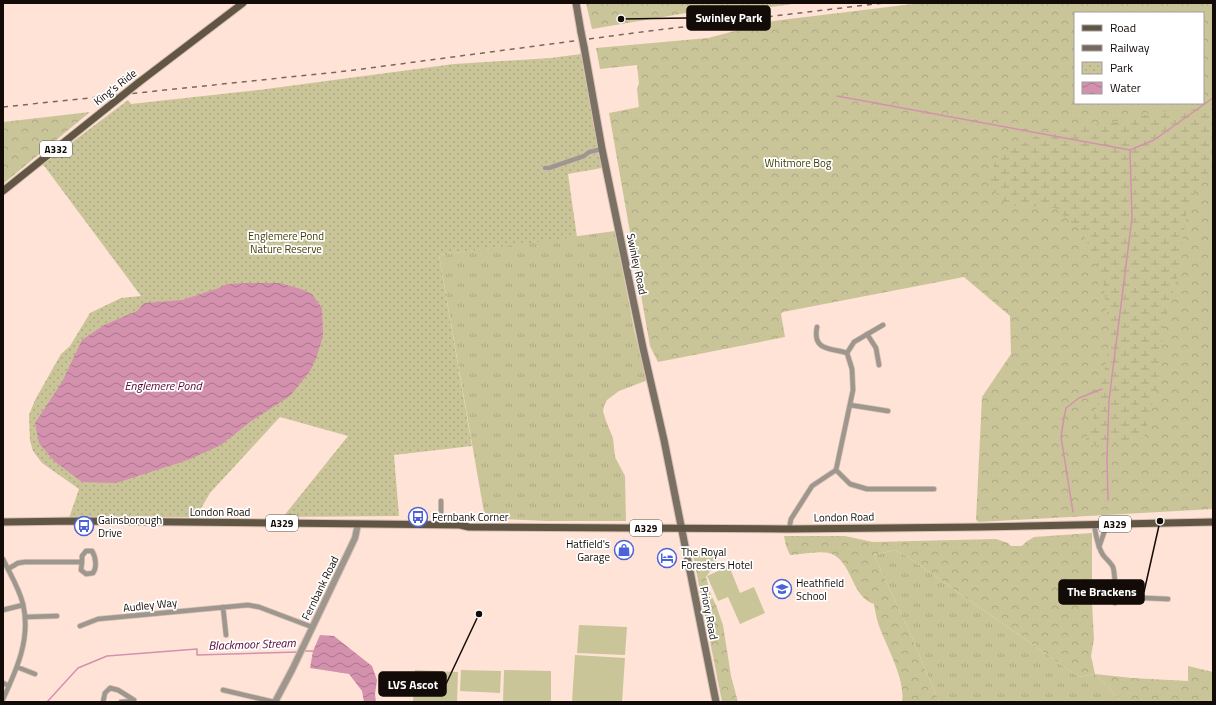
<svg xmlns="http://www.w3.org/2000/svg" width="1216" height="705" font-family="'Titillium Web',sans-serif">
  <style>
    .grass { fill: url(#grass-tufts) }
    .forest { fill: url(#forest-crowns); fill-rule: evenodd }
    .wetland { fill: url(#wetland-marsh) }
    .park { fill: url(#park-dots) }
    .pitch { fill: #cac599 }
    .water { fill: url(#water-waves) }
    .lines { fill: none; stroke-linecap: round; stroke-linejoin: round }
    .stream { stroke: #d491ad; stroke-width: 1.5 }
    .minor-casing { stroke: #d9c0b5; stroke-width: 6 }
    .tertiary-casing { stroke: #d9c0b5; stroke-width: 8 }
    .secondary-casing { stroke: #d9c0b5; stroke-width: 9 }
    .primary-casing { stroke: #d9c0b5; stroke-width: 9 }
    .minor { stroke: #9e978e; stroke-width: 4.5 }
    .tertiary { stroke: #9e978e; stroke-width: 6 }
    .secondary { stroke: #7a7063; stroke-width: 7 }
    .primary { stroke: #615544; stroke-width: 7 }
    .rail { stroke: #786860; stroke-width: 1.5; stroke-dasharray: 5 5; stroke-linecap: butt }
    .secondary-bridge-casing { stroke: #d9c0b5; stroke-width: 9; stroke-linecap: butt }
    .primary-bridge-casing { stroke: #d9c0b5; stroke-width: 9; stroke-linecap: butt }
    .secondary-bridge { stroke: #7a7063; stroke-width: 7 }
    .primary-bridge { stroke: #615544; stroke-width: 7 }
    .labels { text-anchor: middle; dominant-baseline: central; stroke-width: 3.5; stroke-linejoin: round; paint-order: stroke }
    .shield { fill: #fff; stroke: #5a5451; stroke-width: 1 }
    .shield-label { font-size: 10px; font-weight: bold; fill: #130b07 }
    .street-label { font-size: 11px; fill: #130b07; stroke: #fff }
    .park-label { font-size: 11px; fill: #423c03; stroke: #fff }
    .poi-label { font-size: 11px; fill: #130b07; stroke: #fff; text-anchor: start }
    .water-label { font-size: 12px; font-style: italic; fill: #540232; stroke: #fff }
    .leader { fill: none; stroke: #130b07; stroke-width: 1.5 }
    .callout-dot { fill: #130b07; stroke: #fff; stroke-width: 1.5 }
    .callout { fill: #130b07; stroke: #130b07; stroke-width: 1.5 }
    .callout-label { font-size: 12px; text-anchor: middle; font-weight: bold; fill: #fff }
  </style>
  <defs>
    <pattern id="grass-tufts" width="24" height="20" patternUnits="userSpaceOnUse"><rect width="24" height="20" fill="#cac599"/><path d="M3 7l-1-3M5 7V3M7 7l1-3M15 17l-1-3M17 17v-4M19 17l1-3" fill="none" stroke="#ada882"/></pattern>
    <pattern id="forest-crowns" width="20" height="18" patternUnits="userSpaceOnUse"><rect width="20" height="18" fill="#cac599"/><path d="M2 6a3 3 0 1 1 6 0M12 15a3 3 0 1 1 6 0" fill="none" stroke="#ada882"/></pattern>
    <pattern id="wetland-marsh" width="20" height="14" patternUnits="userSpaceOnUse"><rect width="20" height="14" fill="#cac599"/><path d="M1 5h8M5 5V1M11 12h8M15 12V8" fill="none" stroke="#ada882"/></pattern>
    <pattern id="park-dots" width="8" height="8" patternUnits="userSpaceOnUse"><rect width="8" height="8" fill="#cac599"/><path d="M2 2h.1M6 6h.1" fill="none" stroke="#ada882" stroke-width="1.8" stroke-linecap="round"/></pattern>
    <pattern id="water-waves" width="16" height="10" patternUnits="userSpaceOnUse"><rect width="16" height="10" fill="#d491ad"/><path d="M0 5q4-4 8 0t8 0" fill="none" stroke="#ab758b"/></pattern>
  </defs>
  <rect width="100%" height="100%" fill="#ffe3d6"/>
  <path class="grass" d="M615 231 635 334 648 380 619 391 607 400 604 406 603 411 606 421 613 438 615 457 625 476 626 521H546L485 518 439 255Z
    M895 550 908 557 1079 677 1095 674 1122 702H939L910 633 874 555Z"/>
  <path class="forest" d="M586 3H800L764 8H747L728 6 592 29Z
    M921 3H1213V509L979 522 976 520 982 397 1011 354 1010 316 964 277 783 312 781 314 785 337 658 362 650 346 609 113 639 107 637 89 639 83 637 65 600 69 596 48 708 38 773 21ZM1075 13H1203V103H1075Z
    M90 112 3 184V122Z
    M1092 533V603L1094 639 1091 656 1095 674 1132 678 1188 681V666L1213 672V702H1122L1095 674 1079 677 908 557 895 550 874 555 910 633 939 702H902C906 679 885 644 878 623 876 617 875 610 874 604 852 597 853 566 834 555 824 549 802 555 790 555L786 546 784 536H845L873 542 996 539 1008 543 1011 546H1022L1026 542 1034 537Z
    M708 553 717 559 716 563 706 577 711 595 716 605 723 625 731 676 738 702H722L693 555Z"/>
  <path class="wetland" d="M1213 108V166L1188 204 1177 277 1163 329 1160 372 1144 438 1110 445 1084 446 1101 394 1110 337 1102 274 1082 232 1055 208 1006 205 988 184 996 159 1045 131 1123 121 1156 112Z"/>
  <path class="park" d="M581 54C589 92 594 130 602 168L568 174 577 237 439 255 472 446 394 455 399 516 283 517 348 436 280 417 210 493 196 517 69 518 79 489 42 463 33 451 30 441 29 415 35 400 61 354 70 346 90 313 121 298 141 296 45 167 42 165 128 100 131 104 259 90 454 64 551 58Z"/>
  <path class="pitch" d="M729 566 740 593 754 587 765 613 740 624 728 597 718 601 707 576Z
    M579 625 627 627 625 655 577 653Z
    M575 655 625 658 622 702H572Z
    M415 670 458 672 457 702H413Z
    M461 670 501 671 500 693 460 691Z
    M504 670 551 671V702H503Z"/>
  <path class="water" d="M250 283H280L301 289 312 294 322 308 323 336 316 359 310 371 290 396 250 422 221 445 188 460 116 483 82 482 54 461 39 443 35 423 62 382 82 340 104 325 137 311 144 303 182 300 219 288 227 284Z
    M320 635 334 636 372 666 377 680 375 694 376 702H364L362 691 349 674 310 668 313 651Z"/>
  <g class="lines">
    <path class="stream" d="M837 96 1130 150 1154 140 1213 98
      M1108 500 1107 458 1109 400 1132 218 1130 151
      M1073 512 1061 437 1064 418 1066 408 1079 398 1102 389
      M304 651H313
      M47 702 78 668 107 656 197 649V655L298 652"/>
    <defs>
      <path id="minor" d="M545 168H549L584 156 589 152 602 149
        M817 327C812 351 831 348 847 353
        M867 334 876 348 879 365
        M847 353 854 342 883 325
        M850 405 888 411
        M836 470 850 484 867 489H934
        M1094 524C1096 535 1097 546 1103 555 1106 559 1111 563 1113 567 1116 578 1113 590 1121 597L1168 599
        M441 525V501
        M789 529 791 519 812 486 836 470 853 390 852 369 847 353
        M1099 547 1107 524
        M3 559C10 574 19 588 23 604 31 638 17 669 3 699
        M8 569 18 563 25 562H82L81 570 86 574 93 573C97 568 96 557 92 551H86L82 556V562
        M1115 603 1117 593
        M223 607 226 635
        M3 610 23 605
        M25 617 57 616
        M80 626 98 619 248 605 259 607 312 627
        M17 667 35 674
        M3 683 9 686
        M223 690 274 702
        M103 702 105 693 110 688 118 690 134 700
        M121 702 133 701"/>
      <path id="tertiary" d="M275 702 292 670 355 538 358 524"/>
      <path id="secondary" d="M576 3 581 32
        M584 47 602 149 643 348 664 440 716 702"/>
      <path id="primary" d="M138 83 243 3
        M3 191 108 107
        M3 522 78 521 464 525
        M460 525 469 527 789 529 979 527 1213 522"/>
    </defs>
    <use href="#minor" class="minor-casing"/>
    <use href="#tertiary" class="tertiary-casing"/>
    <use href="#secondary" class="secondary-casing"/>
    <use href="#primary" class="primary-casing"/>
    <use href="#minor" class="minor"/>
    <use href="#tertiary" class="tertiary"/>
    <use href="#secondary" class="secondary"/>
    <use href="#primary" class="primary"/>
    <path class="rail" d="M3 107 347 71 649 31 883 3"/>
    <defs>
      <path id="secondary-bridge" d="M581 32 584 47"/>
      <path id="primary-bridge" d="M108 107 138 83"/>
    </defs>
    <use href="#secondary-bridge" class="secondary-bridge-casing"/>
    <use href="#primary-bridge" class="primary-bridge-casing"/>
    <use href="#secondary-bridge" class="secondary-bridge"/>
    <use href="#primary-bridge" class="primary-bridge"/>
  </g>
  <defs>
    <symbol id="bus-ring" viewBox="-11 -11 22 22"><circle r="9.5" fill="#fff" stroke="#4c63d7" stroke-width="1.5"/><path d="M-5-6H5V4H4V6H2V4H-2V6H-4V4H-5ZM-3.5-4V0h7V-4ZM-3.5 1.2v1.5H-2V1.2ZM2 1.2v1.5H3.5V1.2Z" fill="#4c63d7"/></symbol>
    <symbol id="shop-ring" viewBox="-11 -11 22 22"><circle r="9.5" fill="#fff" stroke="#4c63d7" stroke-width="1.5"/><path d="M-5-2.5h2.3a2.7 3.5 0 0 1 5.4 0H5L5.5 6h-11ZM-1.5-2.5h3a1.5 2.3 0 0 0-3 0Z" fill="#4c63d7"/></symbol>
    <symbol id="hotel-ring" viewBox="-11 -11 22 22"><circle r="9.5" fill="#fff" stroke="#4c63d7" stroke-width="1.5"/><path d="M-6-4.5h1.5V1H6V5H4.5V3h-9V5H-6ZM-4 0a1.8 1.8 0 1 1 3.6 0ZM.5 0V-2.5h3Q6-2.5 6 0Z" fill="#4c63d7"/></symbol>
    <symbol id="school-ring" viewBox="-11 -11 22 22"><circle r="9.5" fill="#fff" stroke="#4c63d7" stroke-width="1.5"/><path d="M0-5L7-2L0 1L-7-2ZM-4 1L0 2.5L4 1V4Q0 6-4 4Z" fill="#4c63d7"/></symbol>
  </defs>
  <g fill-rule="evenodd">
    <use href="#bus-ring" x="407" y="506" width="22" height="22"/>
    <use href="#bus-ring" x="73" y="515" width="22" height="22"/>
    <use href="#shop-ring" x="613" y="539" width="22" height="22"/>
    <use href="#hotel-ring" x="656" y="547" width="22" height="22"/>
    <use href="#school-ring" x="771" y="578" width="22" height="22"/>
  </g>
  <g class="labels">
    <g class="shield">
      <rect x="40" y="141" width="32" height="16" rx="3"/>
      <rect x="266" y="515" width="32" height="16" rx="3"/>
      <rect x="1099" y="516" width="32" height="16" rx="3"/>
      <rect x="630" y="520" width="32" height="16" rx="3"/>
    </g>
    <g class="shield-label">
      <text x="56" y="149">A332</text>
      <text x="282" y="523">A329</text>
      <text x="1115" y="524">A329</text>
      <text x="646" y="528">A329</text>
    </g>
    <g class="street-label">
      <text transform="translate(115 87) rotate(-38)">King's Ride</text>
      <text transform="translate(637 264) rotate(78)">Swinley Road</text>
      <text x="220" y="512">London Road</text>
      <text transform="translate(844 517) rotate(-1)">London Road</text>
      <text transform="translate(320 588) rotate(-64)">Fernbank Road</text>
      <text transform="translate(150 605) rotate(-6)">Audley Way</text>
      <text transform="translate(709 613) rotate(79)">Priory Road</text>
    </g>
    <g class="park-label">
      <text x="798" y="163">Whitmore Bog</text>
      <text x="286" y="236">Englemere Pond<tspan x="286" dy="13">Nature Reserve</tspan></text>
    </g>
    <g class="poi-label">
      <text x="432" y="517">Fernbank Corner</text>
      <text x="98" y="520">Gainsborough<tspan x="98" dy="13">Drive</tspan></text>
      <text x="610" y="544" text-anchor="end">Hatfield's<tspan x="610" dy="13">Garage</tspan></text>
      <text x="681" y="552">The Royal<tspan x="681" dy="13">Foresters Hotel</tspan></text>
      <text x="796" y="583">Heathfield<tspan x="796" dy="13">School</tspan></text>
    </g>
    <g class="water-label">
      <text x="163" y="385">Englemere Pond</text>
      <text transform="translate(252 644) rotate(-2)">Blackmoor Stream</text>
    </g>
  </g>
  <path class="leader" d="M621 19L687 18M1160 521L1144 592M479 614L446 684"/>
  <g class="callout-dot">
    <circle cx="621" cy="19" r="4"/>
    <circle cx="1160" cy="521" r="4"/>
    <circle cx="479" cy="614" r="4"/>
  </g>
  <g class="callout">
    <rect x="687" y="6" width="83" height="24" rx="4"/>
    <rect x="1059" y="580" width="85" height="24" rx="4"/>
    <rect x="379" y="672" width="67" height="24" rx="4"/>
  </g>
  <g class="callout-label">
    <text x="729" y="22">Swinley Park</text>
    <text x="1102" y="596">The Brackens</text>
    <text x="413" y="689">LVS Ascot</text>
  </g>
  <rect width="1216" height="705" fill="none" stroke="#130b07" stroke-width="8"/>
  <rect x="1074" y="12" width="130" height="92" fill="#ffffff" stroke="#a19d9c"/>
  <rect x="1082" y="25" width="20" height="6" fill="#615544" stroke="#a19d9c"/>
  <text x="1110" y="32" font-size="12" fill="#130b07">Road</text>
  <rect x="1082" y="45" width="20" height="6" fill="#786860" stroke="#a19d9c"/>
  <text x="1110" y="52" font-size="12" fill="#130b07">Railway</text>
  <rect x="1082" y="62" width="20" height="12" fill="url(#park-dots)" stroke="#a19d9c"/>
  <text x="1110" y="72" font-size="12" fill="#130b07">Park</text>
  <rect x="1082" y="82" width="20" height="12" fill="url(#water-waves)" stroke="#a19d9c"/>
  <text x="1110" y="92" font-size="12" fill="#130b07">Water</text>
</svg>
